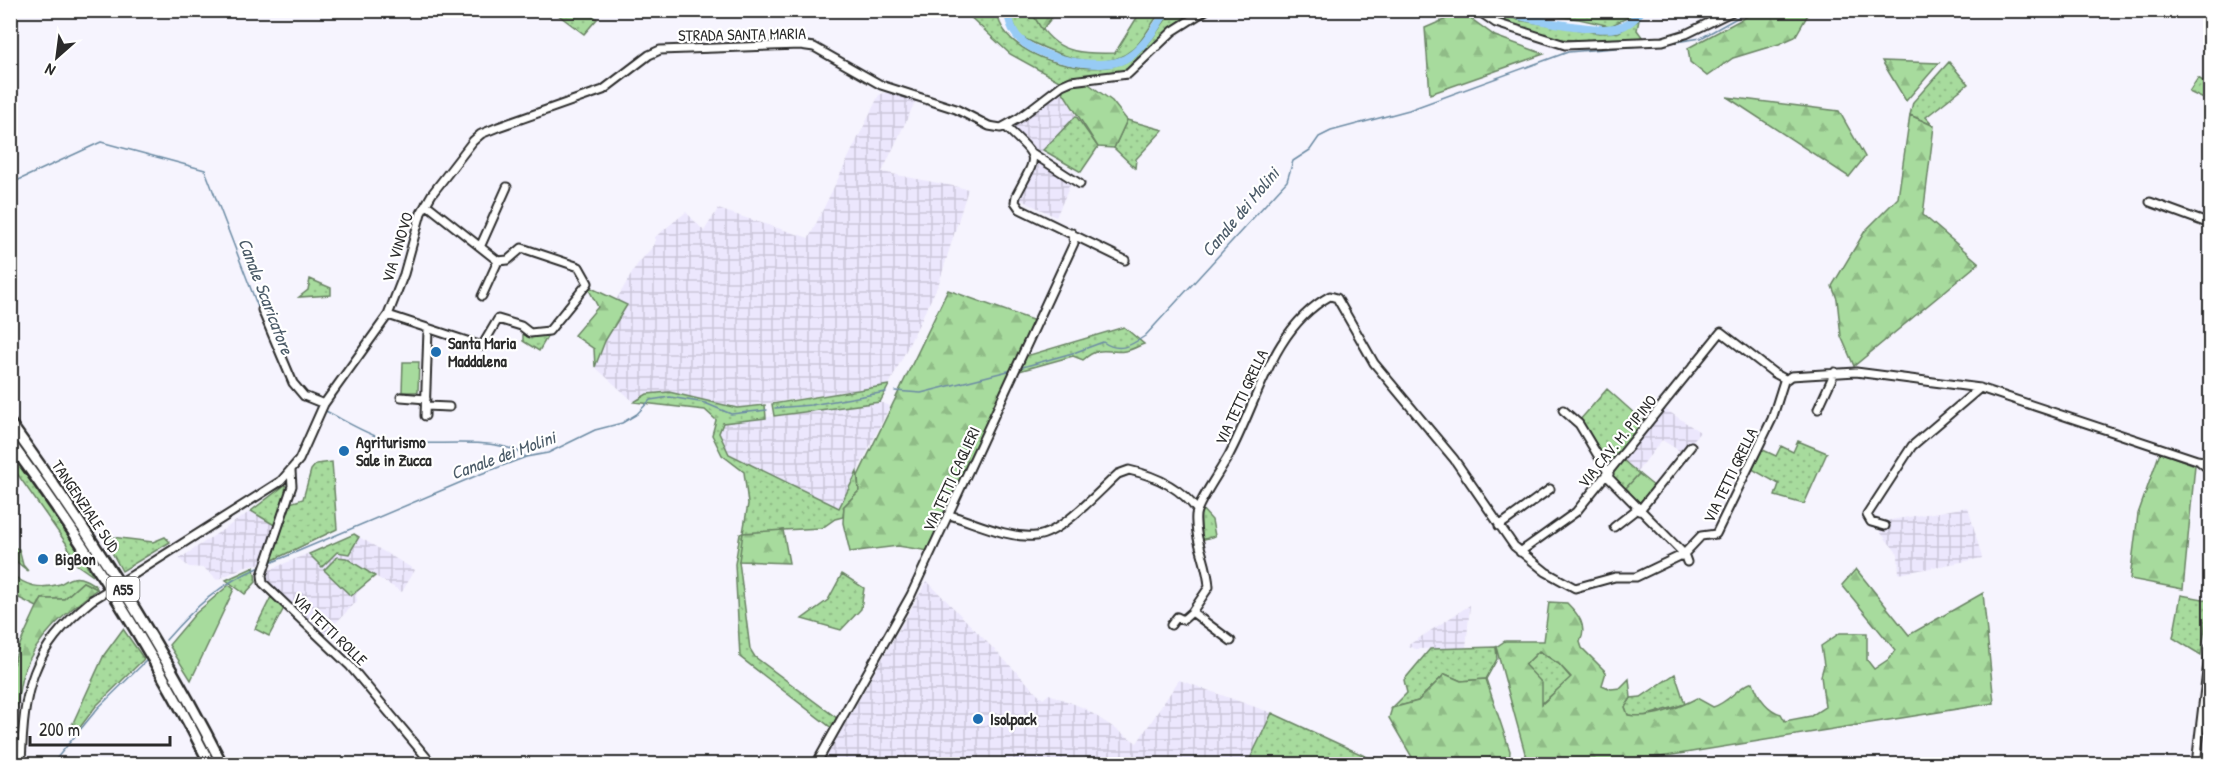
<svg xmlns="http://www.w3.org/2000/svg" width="2221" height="775" font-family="'Patrick Hand',sans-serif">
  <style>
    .industrial { fill: url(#industrial-grid) }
    .grass { fill: url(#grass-dots); stroke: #698364; stroke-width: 1.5 }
    .forest { fill: url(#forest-firs); stroke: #698364; stroke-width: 1.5; fill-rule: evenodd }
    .green { fill: #a7db9d; stroke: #698364; stroke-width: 1.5 }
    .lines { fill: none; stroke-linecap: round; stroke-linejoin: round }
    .stream { stroke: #6c8ba4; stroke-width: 1.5 }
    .river { stroke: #97cbf5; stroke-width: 8 }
    .minor-casing { stroke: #2b2b2b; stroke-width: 11 }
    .highway-casing { stroke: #2b2b2b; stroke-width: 14 }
    .minor { stroke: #fff; stroke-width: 7 }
    .highway { stroke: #fff; stroke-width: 9 }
    .minor-bridge-casing { stroke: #2b2b2b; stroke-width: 11; stroke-linecap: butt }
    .minor-bridge { stroke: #fff; stroke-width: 7 }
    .poi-dot { fill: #1f6fb2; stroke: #fff; stroke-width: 2 }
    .labels { text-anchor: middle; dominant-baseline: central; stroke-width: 4.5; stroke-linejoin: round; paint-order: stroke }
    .shield { fill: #fff; stroke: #6b6b6b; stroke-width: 1.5 }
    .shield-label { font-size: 15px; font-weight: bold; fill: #2b2b2b }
    .street-label { font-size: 16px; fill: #2b2b2b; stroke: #fff }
    .poi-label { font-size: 16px; font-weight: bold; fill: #2b2b2b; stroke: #fff; text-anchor: start }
    .water-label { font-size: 18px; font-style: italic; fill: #4b5b68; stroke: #fff }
  </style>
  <defs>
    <pattern id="industrial-grid" width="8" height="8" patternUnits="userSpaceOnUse" patternTransform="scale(1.5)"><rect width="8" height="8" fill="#ece7fd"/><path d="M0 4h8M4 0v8" fill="none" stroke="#cbc6d9"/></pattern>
    <pattern id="grass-dots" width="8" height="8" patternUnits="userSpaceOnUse" patternTransform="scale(1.5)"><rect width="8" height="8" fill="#a7db9d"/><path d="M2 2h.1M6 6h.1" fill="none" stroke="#90bc87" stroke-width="1.8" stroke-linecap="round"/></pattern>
    <pattern id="forest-firs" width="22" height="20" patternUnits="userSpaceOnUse" patternTransform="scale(1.5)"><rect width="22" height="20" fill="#a7db9d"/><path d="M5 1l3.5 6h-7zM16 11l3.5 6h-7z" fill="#90bc87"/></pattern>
  </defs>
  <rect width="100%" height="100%" fill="#f6f4fe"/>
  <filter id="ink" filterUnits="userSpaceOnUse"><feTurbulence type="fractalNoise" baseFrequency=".0167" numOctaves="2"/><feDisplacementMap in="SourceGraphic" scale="12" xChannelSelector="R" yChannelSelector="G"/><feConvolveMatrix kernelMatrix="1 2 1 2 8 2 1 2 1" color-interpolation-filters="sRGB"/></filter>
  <g filter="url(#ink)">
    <path class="industrial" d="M1061 89 1076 116 1038 155 1011 128Z
      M887 92 916 100 882 172 968 189 939 283 889 385 737 408 669 392 647 394 634 402 595 367 605 341 627 305 616 300 637 265 655 244V237L686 212 704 231 718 209 809 238 879 95Z
      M1037 160 1072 181 1056 217 1019 199Z
      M880 402 890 406 839 508 729 455 719 432 723 423Z
      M1665 409 1700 432 1683 453 1662 440 1637 472 1623 460Z
      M1968 507 1982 558 1899 574 1898 554 1880 532 1879 522Z
      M251 511 276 526 262 563 246 566 217 580 204 568 189 567 179 559Z
      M354 534 415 570 402 592 375 576 356 594 357 601 325 634 320 628 317 630 264 580 269 570Z
      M927 581 1043 699 1049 694 1084 708 1137 743 1179 680 1272 713 1248 762 1251 764H822Z
      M1470 605 1466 648 1416 649 1407 646Z"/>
    <path class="grass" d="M553 11H587L597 19 584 34Z
      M964 11H997C1001 58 1095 82 1131 59 1149 48 1159 26 1173 11H1197L1181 20 1125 72 1109 75 1084 76 1059 81 1010 54Z
      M1009 11H1031C1052 51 1071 54 1115 53L1141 11H1161C1152 22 1144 40 1133 49 1101 76 1051 52 1019 36Z
      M1485 11H1497L1518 20 1599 33 1619 32 1639 20 1637 30 1643 38C1587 42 1532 46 1485 11Z
      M1512 11H1634L1629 17 1610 26 1579 19Z
      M1949 62 1968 84 1926 117 1934 126 1910 115 1913 102Z
      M2198 78 2210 85V102L2189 92Z
      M1076 116 1098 147 1081 172 1043 150Z
      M1127 120 1163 130 1136 159 1135 168 1114 148Z
      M310 279 331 288V295L299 297 308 290Z
      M1124 327 1144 344C1138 346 1132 350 1125 351 1108 354 1101 344 1083 360L1073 356 1019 371 1026 356Z
      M550 332 539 351 523 341V335Z
      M889 385 880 402 774 416 772 404Z
      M1607 389 1644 422 1607 467 1579 421Z
      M669 392 737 408 765 405 766 418 723 423 719 433 729 454 839 508 857 472 859 491 844 506 843 517 835 519 822 528 783 530 739 561 750 649 755 657 838 719 833 729 740 657 735 564 740 534 743 533 748 504 744 472 722 455 712 435 716 420 705 410 634 402 647 394Z
      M1798 441 1827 453 1804 504 1775 496 1779 484 1752 469 1761 449 1776 456 1781 446 1793 452Z
      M10 452 76 547 93 576 76 564 66 543 11 465Z
      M1623 460 1639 474 1626 488 1629 491 1626 494 1608 477Z
      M332 462 337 529 271 561 290 503 303 499 311 470 316 464Z
      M285 485 288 488 276 526 251 511Z
      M1200 507 1212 520 1215 536 1201 540Z
      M354 534 359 537 349 554 337 552 322 567 309 554Z
      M103 536 153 542 165 537 170 542 122 571Z
      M10 546 19 549 23 565 28 571 12 558Z
      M337 557 346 558 375 576 351 596 324 570Z
      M254 567 256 582 245 594 226 580Z
      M10 573C26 586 39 590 60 584 64 582 69 578 73 578 81 576 90 582 96 586L97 589 83 582 64 599H42L37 607 11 594Z
      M842 574 864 588 861 609 841 630 802 619 828 600Z
      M2181 595 2209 600 2201 655 2173 638Z
      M271 597 284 608 269 636 255 629Z
      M123 629 144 659 96 706 75 734 72 725 104 655Z
      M1496 647 1497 659 1486 679 1461 681 1445 674 1418 701 1392 708 1407 693 1404 680 1430 649Z
      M1539 651 1559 664 1571 678 1541 704 1525 665Z
      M1675 674 1685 704 1641 717 1628 715 1625 707 1631 698 1641 697Z
      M1272 713 1382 764H1251L1248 763Z"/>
    <path class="forest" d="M1759 10 1810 11 1795 37 1779 44 1733 58 1707 76 1690 62 1688 48Z
      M1031 11H1057L1042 30Z
      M1462 12 1495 36 1544 54 1430 94 1425 28Z
      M1882 61 1939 63 1906 101Z
      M1086 82 1112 101 1127 120 1114 148 1098 147 1061 89Z
      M1727 97 1839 111 1865 157 1849 177Z
      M1910 115 1934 126 1923 215 1979 263 1854 366 1841 336 1837 299 1832 286 1865 231 1898 198Z
      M587 286 627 305 605 341 595 367 594 349 574 335 598 307Z
      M948 290 1035 321 929 551 898 546 850 552 843 523 844 506 859 491 858 476Z
      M2160 452 2195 465 2183 589 2130 579 2138 514Z
      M783 530 789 563 739 561 743 533Z
      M1856 569 1909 635 1983 593 1994 703 1617 764H1524L1525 753 1496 647 1505 641H1544L1549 602 1567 603C1578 614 1588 626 1580 642L1582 648 1606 672 1602 685 1611 689 1620 688 1629 679 1631 698 1625 707 1628 715C1651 719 1676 709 1697 698L1713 707C1730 702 1736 687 1753 682 1758 696 1767 710 1781 714L1785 721 1811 716 1825 707 1821 676 1824 665 1821 646 1840 633H1867V660L1874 669 1889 659 1895 650 1842 585ZM1539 651 1559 664 1571 677 1542 704V683L1525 665Z
      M83 582 97 589C67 612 35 637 23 674 18 688 18 706 15 721 2 673 17 651 37 607L42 599H64Z
      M1445 674 1461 681 1486 679 1510 751 1509 764H1416L1389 718 1392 708 1418 701Z"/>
    <path class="green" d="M403 362H419L418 392H402Z
      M1639 474 1655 487 1638 506 1626 494 1629 491 1626 488Z
      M229 585 234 589 191 680 169 645 196 613Z"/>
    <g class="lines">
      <path class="stream" d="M10 184 101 142 205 170 259 310
        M261 317 289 381
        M1019 368 1076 352 1103 342C1119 353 1130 346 1145 336L1287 181 1293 161 1310 150 1319 137 1331 131 1409 110 1568 52 1663 44 1701 38 1751 10
        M895 391 921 393 1012 370
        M306 400 320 408
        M775 408 811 405 886 392
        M324 410C344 420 365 434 387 440 424 450 498 432 526 457
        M268 564 478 475 526 457 548 453 595 430 622 423 637 414 650 400 670 397 705 403 731 414 767 410
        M166 640C194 608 221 582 261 567
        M52 764 98 708 146 661"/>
      <path class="river" d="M1007 10C1009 19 1011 29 1017 36 1034 58 1101 72 1125 59 1143 50 1156 27 1167 10
        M1504 10C1518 19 1599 32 1615 28 1626 27 1636 18 1642 10"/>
      <defs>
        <path id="minor" d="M1477 10 1496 23 1565 45 1663 41 1686 34 1735 10
          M1006 127C1041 161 1038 153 1016 196L1015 202 1020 209 1125 260
          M1032 153 1080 184
          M2150 202 2210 224
          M426 204 498 261
          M481 245 507 187
          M482 296 498 261
          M262 310 293 383 304 396 324 404
          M388 315 482 346 498 319 521 326 530 333 549 331 588 283 579 267 522 248 508 260 498 261
          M401 397 426 399
          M426 406 449 407
          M1818 409 1835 372
          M1563 410 1579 424 1609 474
          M425 416 428 330
          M2199 461 2210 470
          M291 471 292 486 262 575 263 583 350 666 432 764
          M1607 476 1684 554 1687 562
          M1639 511 1691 446
          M950 515C976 523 1009 539 1036 536 1061 534 1099 491 1118 474L1129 470C1156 476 1180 487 1197 510
          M1499 526 1550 489
          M1885 526 1871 522 1867 515 1912 446 1980 388
          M1614 527 1637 509
          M1520 552 1576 512 1721 332 1774 373 1785 379
          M136 573 281 481 299 460 324 404 388 315 404 274 421 213 432 194 473 141 481 134 498 127 603 90 649 55 660 50 800 45 814 47 881 85 956 109 989 126 1001 128 1019 118 1062 85 1071 81 1128 74 1173 31 1206 10
          M1192 612 1231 641
          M1171 625 1177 617 1183 620 1192 612 1209 587C1208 563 1194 540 1196 515 1197 504 1222 468 1229 455 1258 401 1272 328 1330 296L1337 298 1374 363 1454 459 1514 546 1546 572 1575 588 1615 577H1636L1684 554 1701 536 1716 534 1772 419 1784 381 1791 376 1856 372 1980 388 2197 460 2210 462
          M21 764C24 688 30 651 92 600
          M816 764 911 595 1074 243 1072 233
          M2196 764 2210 646"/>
        <path id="highway" d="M10 423C89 532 162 645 222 764
          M10 442C85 544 153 652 210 764"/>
      </defs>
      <use href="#minor" class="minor-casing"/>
      <use href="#highway" class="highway-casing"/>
      <use href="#minor" class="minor"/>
      <use href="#highway" class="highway"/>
      <defs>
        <path id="minor-bridge" d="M92 600 136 573"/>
      </defs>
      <use href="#minor-bridge" class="minor-bridge-casing"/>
      <use href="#minor-bridge" class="minor-bridge"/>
    </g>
  </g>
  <g class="poi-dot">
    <circle cx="436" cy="352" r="6"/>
    <circle cx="344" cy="451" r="6"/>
    <circle cx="43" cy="559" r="6"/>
    <circle cx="978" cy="719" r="6"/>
  </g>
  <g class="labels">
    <rect class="shield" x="106.5" y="577" width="33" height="24" rx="4.5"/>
    <g class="shield-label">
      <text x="123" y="589">A55</text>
    </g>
    <g class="street-label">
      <text transform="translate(742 34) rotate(-1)">STRADA SANTA MARIA</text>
      <text transform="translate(397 247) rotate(-73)">VIA VINOVO</text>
      <text transform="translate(1241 397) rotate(-65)">VIA TETTI GRELLA</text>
      <text transform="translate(1617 441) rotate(-51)">VIA CAV. M. PIPINO</text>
      <text transform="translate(1730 475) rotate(-64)">VIA TETTI GRELLA</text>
      <text transform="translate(951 479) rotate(-65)">VIA TETTI CAGLIERI</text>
      <text transform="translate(86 506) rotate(56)">TANGENZIALE SUD</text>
      <text transform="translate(330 629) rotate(44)">VIA TETTI ROLLE</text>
    </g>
    <g class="poi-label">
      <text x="448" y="343">Santa Maria<tspan x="448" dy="18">Maddalena</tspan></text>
      <text x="356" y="442">Agriturismo<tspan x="356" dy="18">Sale in Zucca</tspan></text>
      <text x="55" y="559">BigBon</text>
      <text x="990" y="719">Isolpack</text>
    </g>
    <g class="water-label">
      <text transform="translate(1240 212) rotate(-50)">Canale dei Molini</text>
      <text transform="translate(266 296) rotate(69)">Canale Scaricatore</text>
      <text transform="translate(503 455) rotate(-20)">Canale dei Molini</text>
    </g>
  </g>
  <rect width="2221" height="775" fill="none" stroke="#fff" stroke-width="36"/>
  <rect x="18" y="18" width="2185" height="739" fill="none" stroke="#2b2b2b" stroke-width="2" filter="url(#ink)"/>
  <g transform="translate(57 57) rotate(208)" stroke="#ffffff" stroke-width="4.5" paint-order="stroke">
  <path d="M0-4.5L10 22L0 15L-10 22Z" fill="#2b2b2b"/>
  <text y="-9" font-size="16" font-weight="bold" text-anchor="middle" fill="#2b2b2b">N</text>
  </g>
  <path d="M30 736v9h140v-9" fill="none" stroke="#2b2b2b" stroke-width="3"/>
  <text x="39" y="736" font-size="18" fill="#2b2b2b" stroke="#ffffff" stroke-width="4.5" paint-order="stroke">200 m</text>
</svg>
